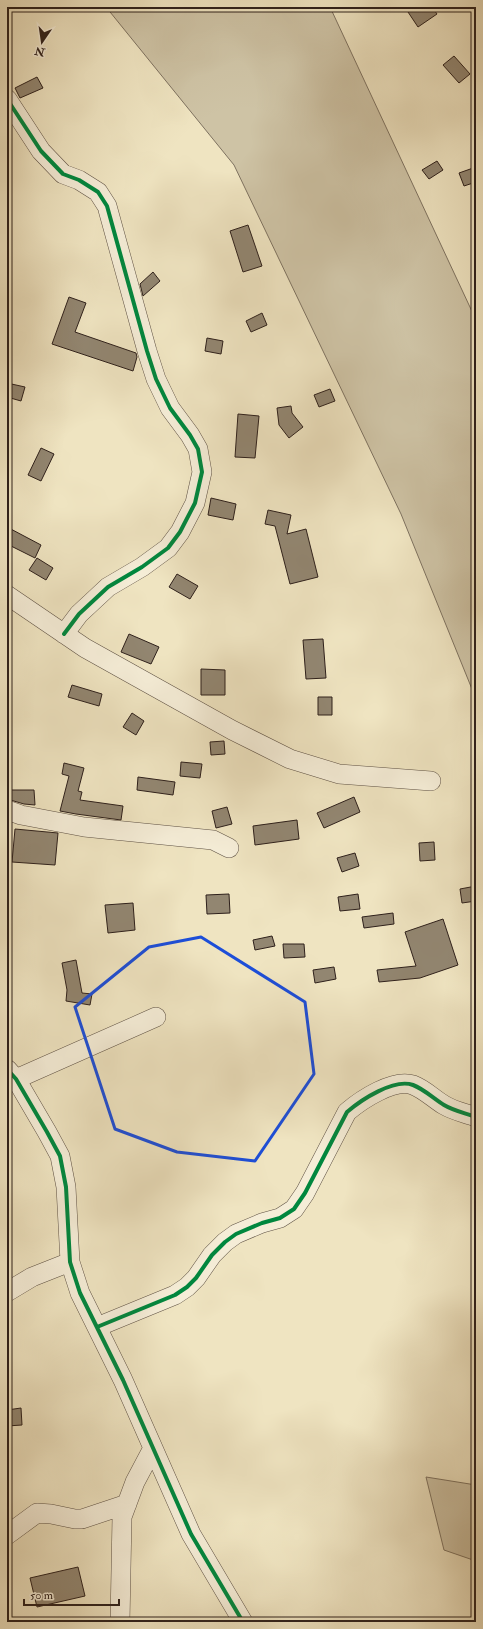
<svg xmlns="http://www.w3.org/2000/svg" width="483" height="1629" font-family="'IM FELL Double Pica',serif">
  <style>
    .green { fill: #cec3a5; stroke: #7e7260 }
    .building { fill: #928671; stroke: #2e201b }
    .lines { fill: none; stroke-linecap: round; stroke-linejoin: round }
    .minor-casing { stroke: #5e5144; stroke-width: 20 }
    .minor { stroke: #f5edd7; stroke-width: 19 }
    .cycleway-casing { stroke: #f5edd7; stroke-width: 6 }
    .cycleway { stroke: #00873e; stroke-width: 4 }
    .marked { fill: none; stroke: #1d4ed8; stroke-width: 3; stroke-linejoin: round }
  </style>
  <rect width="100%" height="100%" fill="#efe4c1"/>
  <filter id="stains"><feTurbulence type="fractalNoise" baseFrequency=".005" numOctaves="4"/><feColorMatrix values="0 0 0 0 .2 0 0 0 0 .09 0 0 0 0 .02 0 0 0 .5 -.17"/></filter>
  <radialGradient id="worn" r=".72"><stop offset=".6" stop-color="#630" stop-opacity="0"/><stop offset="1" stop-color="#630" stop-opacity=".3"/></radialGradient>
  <path class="green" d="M106 7H330L476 320V699L401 514 234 165Z
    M426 1477 476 1485V1561L444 1550Z"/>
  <path class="building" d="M416 7H432L437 14 418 27 408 12Z
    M454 56 470 74 459 83 443 65Z
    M37 77 43 88 20 98 15 88Z
    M437 161 443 170 429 179 422 170Z
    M476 167V182L464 186 459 173Z
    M248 225 262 266 243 272 230 231Z
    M153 272 160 281 143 296 140 284Z
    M69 297 86 303 75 332 136 353 137 357 133 371 52 344Z
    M262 313 267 325 251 332 246 321Z
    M207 338 223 341 221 354 205 351Z
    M7 383 25 387 21 401 7 397Z
    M330 389 335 401 319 407 314 395Z
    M291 406 292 413 303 427 289 438 279 425 277 408Z
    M238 414 259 416 255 458 235 457Z
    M41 448 54 454 41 481 28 475Z
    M211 498 236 504 233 520 208 515Z
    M268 510 291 515 287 534 306 529 318 577 290 584 275 526 265 524Z
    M7 527 41 545 35 558 7 544Z
    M37 558 53 568 46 580 29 570Z
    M177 574 198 586 190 599 169 587Z
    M129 634 159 647 151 664 121 652Z
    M323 639 326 678 306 679 303 640Z
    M201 669 225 670V695H201Z
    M72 685 102 694 99 706 68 697Z
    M318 697H332V715H318Z
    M132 713 144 721 136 735 123 727Z
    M224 741 225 754 211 755 210 742Z
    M181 762 202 764 200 778 180 776Z
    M64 763 84 768 78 791 82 792 80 800 123 806 121 820 76 814 60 811 69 776 62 774Z
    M138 777 175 782 173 795 137 790Z
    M7 790H34L35 805 24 804 7 799Z
    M354 797 360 812 324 828 317 813Z
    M227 807 232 824 216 828 212 811Z
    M297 820 299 839 255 845 253 826Z
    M15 829 58 833 55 865 12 862Z
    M434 842 435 860 420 861 419 843Z
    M355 853 359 866 342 872 337 858Z
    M476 886V901L462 903 460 889Z
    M229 894 230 913 207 914 206 895Z
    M358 894 360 909 340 911 338 897Z
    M133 903 135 930 108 933 105 905Z
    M393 913 394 924 364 928 362 917Z
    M443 919 458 965 420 978 379 982 377 970 416 966 405 932Z
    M272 936 275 946 255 950 253 940Z
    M283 944H304L305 957 284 958Z
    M76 960 82 993 92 994 90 1005 66 1001 67 990 62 963Z
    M334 967 336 979 315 983 313 970Z
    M21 1408 22 1425 7 1426V1410Z
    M78 1567 85 1596 37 1607 30 1578Z"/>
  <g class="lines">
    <defs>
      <path id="minor" d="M7 99 41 151 63 174 79 180 98 192 107 206 147 351 156 379 170 408 190 435 198 449 202 472 195 503 180 532 168 548 142 567 108 587 79 614 64 634
        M7 595 85 648 232 730 290 759 339 774 431 781
        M7 810 21 815 84 827 213 840 229 848
        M7 1069 16 1079 47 1132 60 1156 66 1187 70 1262 80 1293 123 1380 191 1534 243 1622
        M16 1079 156 1017
        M7 1292 32 1277 70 1262
        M97 1327 175 1295 187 1287 196 1278 212 1255 225 1242 236 1234 262 1223 280 1218 294 1209 305 1193 347 1112C361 1100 394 1078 413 1085 424 1089 434 1099 444 1105 454 1111 465 1113 476 1117
        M7 1535 37 1513 51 1514 75 1519H82L127 1504
        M120 1622 122 1517 135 1482 153 1448"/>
    </defs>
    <use href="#minor" class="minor-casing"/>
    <use href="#minor" class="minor"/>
    <defs>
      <path id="cycleway" d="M7 99 41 151 63 174 79 180 98 192 107 206 147 351 156 379 170 408 190 435 198 449 202 472 195 503 180 532 168 548 142 567 108 587 79 614 64 634
        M7 1069 16 1079 47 1132 60 1156 66 1187 70 1262 80 1293 123 1380 191 1534 243 1622
        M97 1327 175 1295 187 1287 196 1278 212 1255 225 1242 236 1234 262 1223 280 1218 294 1209 305 1193 347 1112C361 1100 394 1078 413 1085 424 1089 434 1099 444 1105 454 1111 465 1113 476 1117"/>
    </defs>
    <use href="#cycleway" class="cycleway-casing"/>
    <use href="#cycleway" class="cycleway"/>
  </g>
  <path class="marked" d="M201 937 305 1002 314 1074 255 1161 177 1152 115 1129 75 1007 149 947Z"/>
  <rect width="483" height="1629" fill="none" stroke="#efe4c1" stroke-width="24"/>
  <rect x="8" y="8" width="467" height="1613" fill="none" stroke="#2e201b" stroke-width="2"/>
  <rect x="12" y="12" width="459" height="1605" fill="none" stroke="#2e201b"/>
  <g transform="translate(42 42) rotate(193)" stroke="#f5edd7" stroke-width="3" paint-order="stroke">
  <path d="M0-3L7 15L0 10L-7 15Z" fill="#2e201b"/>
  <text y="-6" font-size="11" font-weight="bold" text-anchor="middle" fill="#2e201b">N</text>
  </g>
  <path d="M24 1599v6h95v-6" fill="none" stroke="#2e201b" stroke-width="2"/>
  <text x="30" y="1599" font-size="12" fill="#2e201b" stroke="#f5edd7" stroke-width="3" paint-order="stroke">50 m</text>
  <rect width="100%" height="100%" filter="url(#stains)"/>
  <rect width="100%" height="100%" fill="url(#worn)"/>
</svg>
